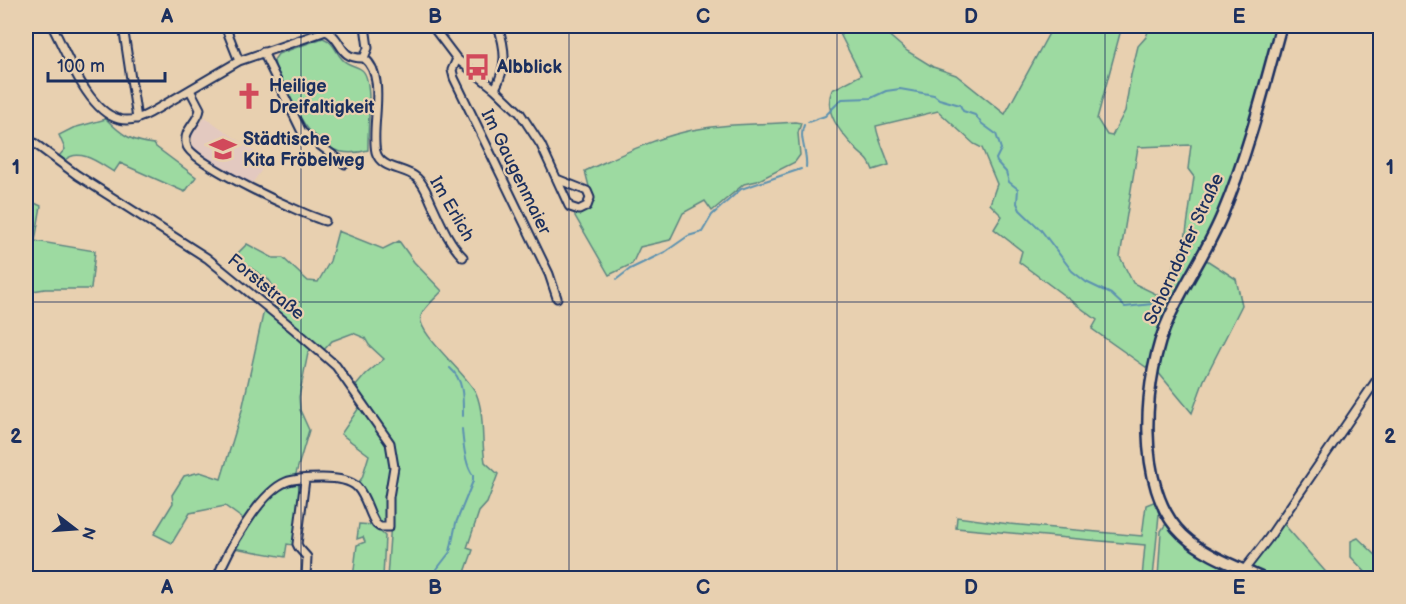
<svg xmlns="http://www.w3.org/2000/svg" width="1406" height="604" font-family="'Balsamiq Sans',sans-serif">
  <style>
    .built { fill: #e3c9c0 }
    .green { fill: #9ddaa1; stroke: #5c8480; stroke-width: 1.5; fill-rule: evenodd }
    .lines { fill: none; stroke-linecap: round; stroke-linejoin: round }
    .stream { stroke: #5c92b0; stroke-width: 2 }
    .street-casing { stroke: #1b2f5e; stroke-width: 11 }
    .secondary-casing { stroke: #1b2f5e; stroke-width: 14 }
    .street { stroke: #e8d0b0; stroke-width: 7 }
    .secondary { stroke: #e8d0b0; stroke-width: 9 }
    .grid { fill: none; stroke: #1b2f5e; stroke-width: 1.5; stroke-opacity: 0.55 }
    .labels { text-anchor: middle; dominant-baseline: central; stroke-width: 4.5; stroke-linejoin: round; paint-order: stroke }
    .poi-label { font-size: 18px; font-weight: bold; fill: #1b2f5e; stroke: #e8d0b0; text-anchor: start }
    .street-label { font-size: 18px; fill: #1b2f5e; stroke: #e8d0b0 }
    .neatline { fill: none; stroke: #1b2f5e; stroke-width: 2 }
    .grid-label { font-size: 20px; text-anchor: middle; font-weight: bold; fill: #1b2f5e }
  </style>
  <rect width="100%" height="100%" fill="#e8d0b0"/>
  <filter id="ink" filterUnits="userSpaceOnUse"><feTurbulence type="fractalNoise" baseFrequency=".0167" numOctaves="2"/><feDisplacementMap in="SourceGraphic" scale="12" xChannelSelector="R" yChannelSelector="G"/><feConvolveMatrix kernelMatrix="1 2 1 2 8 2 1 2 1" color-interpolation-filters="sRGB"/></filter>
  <g filter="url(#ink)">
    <path class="built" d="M205 117 268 161 251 185 204 157 193 148 192 135Z"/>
    <path class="green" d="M836 26H866L871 31 878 26 907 51 933 67 956 75 1005 114 1053 26H1122L1097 119 1107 135 1112 136 1125 111 1131 75 1138 46 1146 37 1150 26H1277C1258 93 1243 164 1213 227 1198 259 1177 289 1163 321 1156 337 1153 353 1150 370L1092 329 1097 320 1019 262 1022 251 994 229 1002 216 990 204 997 184 982 148 974 144 938 111 876 126C878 140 885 151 889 165L873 170C868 156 863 158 855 148 840 132 823 112 832 90L861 75ZM1191 145 1188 169 1194 177 1185 240 1160 296 1133 283 1120 257 1138 147Z
      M323 38C334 42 335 51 342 59 348 66 356 65 362 70 374 79 367 134 368 150 313 167 294 105 275 66L274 60 278 54Z
      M106 119C123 136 131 141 154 144L156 147 196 177 185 192 120 163 114 172C100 164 80 147 65 160L59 156 65 149 59 135 73 128Z
      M795 122 801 123 798 133 800 155 795 162 757 181 744 184 712 211 705 201 683 213 670 240 640 247 632 264 609 275 575 216V214L587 211 593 202 585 171C617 157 650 140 684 132 720 123 759 125 795 122Z
      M26 199 41 206 35 241 95 251 91 289H45L26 292Z
      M338 231 383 249 399 241 414 262 442 291C436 298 424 307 421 316 415 332 468 375 476 393 485 415 481 439 485 462L498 474 487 503 479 512 467 548 473 550 463 578H387L391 522 379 523 357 484 362 478 369 455 341 434 363 402 354 388 366 374 384 359 369 345 365 338 353 333 332 341 323 351 316 345 308 353 299 397 300 410 309 430 295 477 284 480 246 521 225 506 190 513 172 543 154 534 173 503 172 495 184 476 200 472 221 479 242 410 264 310 274 316 279 308 275 306 281 298 269 280 234 257 247 244 273 258H283L308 281 318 282 330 261Z
      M1205 259 1236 279 1242 305 1204 380 1192 413 1157 371C1167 330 1184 296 1205 259Z
      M290 483 298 484 301 492 293 545 287 544 285 557 234 548C247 523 265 497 290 483Z
      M1156 501 1159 514 1153 578H1142L1145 545 956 528 957 517 1009 524 1142 536 1146 505Z
      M1282 522 1331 578H1271L1252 570 1251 565Z
      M359 524 373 525 385 536 383 578H353L357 545 365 542 363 537 357 539Z
      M1165 525 1170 526 1181 539 1232 568 1231 571 1200 578H1158L1161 531Z
      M1358 538 1380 559V578H1371L1351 557V541Z"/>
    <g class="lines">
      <path class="stream" d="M808 122 825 116 842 99 871 98 886 91 900 89 934 95 939 99 960 105 963 111 975 115 981 123 996 134 1001 149 996 159 997 162 1006 172 1009 182 1018 189 1017 203 1020 210 1041 230 1072 271 1086 282 1111 294 1125 307 1152 304
        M804 125C798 138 808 152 806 167
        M617 279 630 269 665 252 688 236 702 232 712 215 741 189 801 169
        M450 368C464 380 463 398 463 416
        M430 578 450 552 456 523 473 481V475C465 466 463 442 462 429"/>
      <defs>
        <path id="street" d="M52 26C66 51 87 111 119 119 130 122 141 118 150 113L239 61 326 31
          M123 26 137 119
          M225 26 239 61
          M432 26 457 59 495 89 520 113 541 145 569 206 570 207 579 210 587 206 590 198 587 191 557 179
          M326 31C344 39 337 59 364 58
          M263 52 302 132 345 164
          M364 58C388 76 370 127 376 152 381 170 405 167 417 178 424 184 427 193 431 202 440 221 448 242 463 257
          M364 58 368 48 365 26
          M457 59 452 70 454 78 549 274 557 298
          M495 89C507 66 506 50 498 26
          M190 90 200 109C199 122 181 131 187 146 193 164 304 215 325 221
          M26 137 77 175 207 258 295 330 336 366 390 443 394 467 389 497V527H380L376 524C368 512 367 498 357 487 349 479 333 478 322 478 310 478 296 478 286 482 259 493 227 552 217 578
          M305 479 297 544 299 548 307 557 306 578
          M1244 570 1268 539 1380 375"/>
        <path id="secondary" d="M1262 578C1236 566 1204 555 1183 535 1134 489 1143 374 1169 318 1185 282 1208 250 1223 213 1248 153 1264 88 1281 26"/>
      </defs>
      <use href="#street" class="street-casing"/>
      <use href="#secondary" class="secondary-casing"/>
      <use href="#street" class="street"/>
      <use href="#secondary" class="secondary"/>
    </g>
  </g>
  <path class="grid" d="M301 26V578M569 26V578M837 26V578M1105 26V578M26 302H1380"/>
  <defs>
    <symbol id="bus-bare" viewBox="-9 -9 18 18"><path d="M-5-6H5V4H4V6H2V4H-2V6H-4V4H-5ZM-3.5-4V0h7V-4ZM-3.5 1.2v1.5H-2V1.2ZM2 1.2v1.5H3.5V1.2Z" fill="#d1495b" stroke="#e8d0b0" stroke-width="2.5" paint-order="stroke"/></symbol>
    <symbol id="church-bare" viewBox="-9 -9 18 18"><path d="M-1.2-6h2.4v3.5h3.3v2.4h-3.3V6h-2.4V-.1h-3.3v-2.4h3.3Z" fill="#d1495b" stroke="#e8d0b0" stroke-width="2.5" paint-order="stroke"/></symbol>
    <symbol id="school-bare" viewBox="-9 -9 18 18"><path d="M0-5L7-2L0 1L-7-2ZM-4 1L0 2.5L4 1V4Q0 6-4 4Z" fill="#d1495b" stroke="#e8d0b0" stroke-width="2.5" paint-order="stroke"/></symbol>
  </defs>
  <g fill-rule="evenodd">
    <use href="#bus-bare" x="458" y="48" width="38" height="38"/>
    <use href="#church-bare" x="230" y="77" width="38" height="38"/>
    <use href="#school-bare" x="204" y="130" width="38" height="38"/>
  </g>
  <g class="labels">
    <g class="poi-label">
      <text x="497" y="67">Albblick</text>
      <text x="269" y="86">Heilige<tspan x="269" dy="21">Dreifaltigkeit</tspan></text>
      <text x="243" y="139">Städtische<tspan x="243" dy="21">Kita Fröbelweg</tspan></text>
    </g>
    <g class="street-label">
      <text transform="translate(516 172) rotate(64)">Im Gaugenmaier</text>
      <text transform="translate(452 209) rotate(60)">Im Erlich</text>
      <text transform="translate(1184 249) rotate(-65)">Schorndorfer Straße</text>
      <text transform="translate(266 287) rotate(39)">Forststraße</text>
    </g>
  </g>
  <rect width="1406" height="604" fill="none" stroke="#e8d0b0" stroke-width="66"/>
  <g transform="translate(75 529) rotate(107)" stroke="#e8d0b0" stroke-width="4.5" paint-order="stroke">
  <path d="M0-4.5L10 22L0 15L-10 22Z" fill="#1b2f5e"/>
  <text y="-9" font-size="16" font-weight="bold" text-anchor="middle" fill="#1b2f5e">N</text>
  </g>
  <path d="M48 72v9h117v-9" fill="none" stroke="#1b2f5e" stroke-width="3"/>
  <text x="57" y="72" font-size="18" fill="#1b2f5e" stroke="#e8d0b0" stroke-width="4.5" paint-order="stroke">100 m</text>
  <rect x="33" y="33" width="1340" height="538" class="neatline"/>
  <g class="grid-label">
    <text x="167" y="23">A</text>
    <text x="435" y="23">B</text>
    <text x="703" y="23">C</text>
    <text x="971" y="23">D</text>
    <text x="1239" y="23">E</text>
    <text x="16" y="174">1</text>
    <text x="1390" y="174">1</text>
    <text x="16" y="443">2</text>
    <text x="1390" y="443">2</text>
    <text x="167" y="594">A</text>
    <text x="435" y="594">B</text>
    <text x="703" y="594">C</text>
    <text x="971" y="594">D</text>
    <text x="1239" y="594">E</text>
  </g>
</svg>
